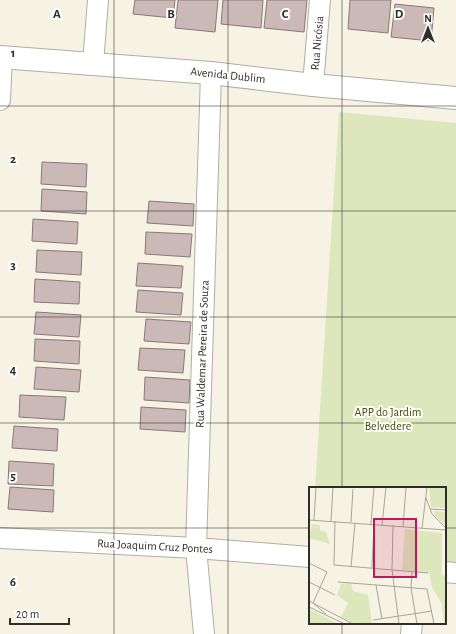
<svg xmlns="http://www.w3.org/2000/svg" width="456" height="634" font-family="'Alegreya Sans',sans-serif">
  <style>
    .green { fill: #dce7bc }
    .building { fill: #cab9b7; stroke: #887877 }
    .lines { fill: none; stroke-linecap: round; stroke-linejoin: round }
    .street-casing { stroke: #b1aea0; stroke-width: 22 }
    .secondary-casing { stroke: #b1aea0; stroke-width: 24 }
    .street { stroke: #fff; stroke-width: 20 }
    .secondary { stroke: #fff; stroke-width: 22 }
    .grid { fill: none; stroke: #2f2e28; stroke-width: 1; stroke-opacity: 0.55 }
    .labels { text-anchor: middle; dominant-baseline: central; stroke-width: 4; stroke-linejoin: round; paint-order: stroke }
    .street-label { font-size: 12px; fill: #2f2e28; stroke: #fff }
    .park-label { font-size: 12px; fill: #445009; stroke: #fff }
    .inset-road { fill: none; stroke: #a7a499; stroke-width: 1 }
    .view { fill: #c2185b; fill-opacity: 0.15; stroke: #c2185b; stroke-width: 2 }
    .inset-edge { fill: none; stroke: #2f2e28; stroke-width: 2 }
    .grid-label { font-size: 13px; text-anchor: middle; font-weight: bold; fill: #2f2e28; stroke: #fff; stroke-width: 4; stroke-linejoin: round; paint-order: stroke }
  </style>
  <rect width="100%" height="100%" fill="#f7f3e4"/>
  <path class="green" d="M339 112 456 123V574L445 573V488H315Z"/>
  <path class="building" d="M135 0H175L173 18 133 14Z
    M178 0H218L215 32 175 28Z
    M223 0H263L261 28 221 24Z
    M267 0H307L304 32 264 28Z
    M350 0H391L388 33 348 29Z
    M395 4 434 8 431 41 391 37Z
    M42 162 87 164 86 187 41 184Z
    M42 189 87 192 86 214 41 211Z
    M149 201 194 204 193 226 147 223Z
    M33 219 78 222 77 244 32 241Z
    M146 232 192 234 190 257 145 254Z
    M37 250 82 252 81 275 36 272Z
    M138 263 183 266 181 288 136 286Z
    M35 279 80 282 79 304 34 302Z
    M138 290 183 293 181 315 136 312Z
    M36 312 81 315 79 337 34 334Z
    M146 319 191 322 189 344 144 341Z
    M35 339 80 341 79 364 34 361Z
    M140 348 185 350 183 373 138 370Z
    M36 367 81 370 79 392 34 389Z
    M145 377 190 380 189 403 144 400Z
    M20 395 66 397 64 420 19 417Z
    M141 407 186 410 185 432 140 429Z
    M14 426 58 429 57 451 12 448Z
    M9 461 54 464 53 486 8 484Z
    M10 487 54 490 53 512 8 509Z"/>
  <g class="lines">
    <defs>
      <path id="street" d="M93 63 98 0
        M313 85 320 0
        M0 100 2 57
        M0 538 196 548 310 557
        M445 572 456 573
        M204 634 196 548 211 73
        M411 634 412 623"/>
      <path id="secondary" d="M0 57 211 73 313 85 456 98"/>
    </defs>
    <use href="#street" class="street-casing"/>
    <use href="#secondary" class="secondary-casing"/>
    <use href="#street" class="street"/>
    <use href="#secondary" class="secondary"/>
  </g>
  <path class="grid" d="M114 0V634M228 0V634M342 0V488M0 106H456M0 211H456M0 317H456M0 423H456M0 528H310M445 528H456M342 623V634"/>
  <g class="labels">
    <g class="street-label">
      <text transform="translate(317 43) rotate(-85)">Rua Nicósia</text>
      <text transform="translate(228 75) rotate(6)">Avenida Dublim</text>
      <text transform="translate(202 354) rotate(-88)">Rua Waldemar Pereira de Souza</text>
      <text transform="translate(155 546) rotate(3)">Rua Joaquim Cruz Pontes</text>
    </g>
    <g class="park-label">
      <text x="388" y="412">APP do Jardim<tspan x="388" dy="14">Belvedere</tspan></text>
    </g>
  </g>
  <g transform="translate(309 487)">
    <rect width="137" height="137" fill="#f7f3e4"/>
    <path d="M120 0H137V21L122 20ZM124 24 137 25V39L127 29ZM3 37 11 38V43L17 45 21 57 0 51ZM96 42 133 46V88L137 89V137H135L133 117 123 100 120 86 93 83ZM42 96 44 104 59 108 63 137H46L32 130 39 116 28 108 32 97ZM0 122 30 137H0Z" fill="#dce7bc"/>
    <path class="inset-road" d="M117 11 123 27 137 41M121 22 137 23M0 33 137 43M5 33 7 0M22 34 24 0M26 34 25 78 119 86M42 35 44 2M62 37 65 0M73 38 77 0M84 38 83 82 90 137M94 40 97 0M113 41 118 0M0 76 18 85 4 116 17 127M42 80 46 36M63 81 65 37M103 84 102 101 108 137M0 95 26 108M29 95 118 102 125 137M67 98 73 132M0 114 44 137M0 120 36 137M64 133 123 124"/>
    <path class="view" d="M65 32H107V90H65Z"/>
    <rect width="137" height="137" class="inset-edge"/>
  </g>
  <g class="grid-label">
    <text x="57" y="18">A</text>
    <text x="171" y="18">B</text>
    <text x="285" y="18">C</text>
    <text x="399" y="18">D</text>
    <text x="13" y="57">1</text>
    <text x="13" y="163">2</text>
    <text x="13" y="269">3</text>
    <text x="13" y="374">4</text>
    <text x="13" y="480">5</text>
    <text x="13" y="586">6</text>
  </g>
  <g transform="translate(428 28)" stroke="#ffffff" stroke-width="3" paint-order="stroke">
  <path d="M0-3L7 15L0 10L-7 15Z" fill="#2f2e28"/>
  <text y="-6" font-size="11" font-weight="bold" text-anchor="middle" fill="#2f2e28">N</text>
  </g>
  <path d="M10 618v6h59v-6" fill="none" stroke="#2f2e28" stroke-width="2"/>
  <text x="16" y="618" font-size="12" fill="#2f2e28" stroke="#ffffff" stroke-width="3" paint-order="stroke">20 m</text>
</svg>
